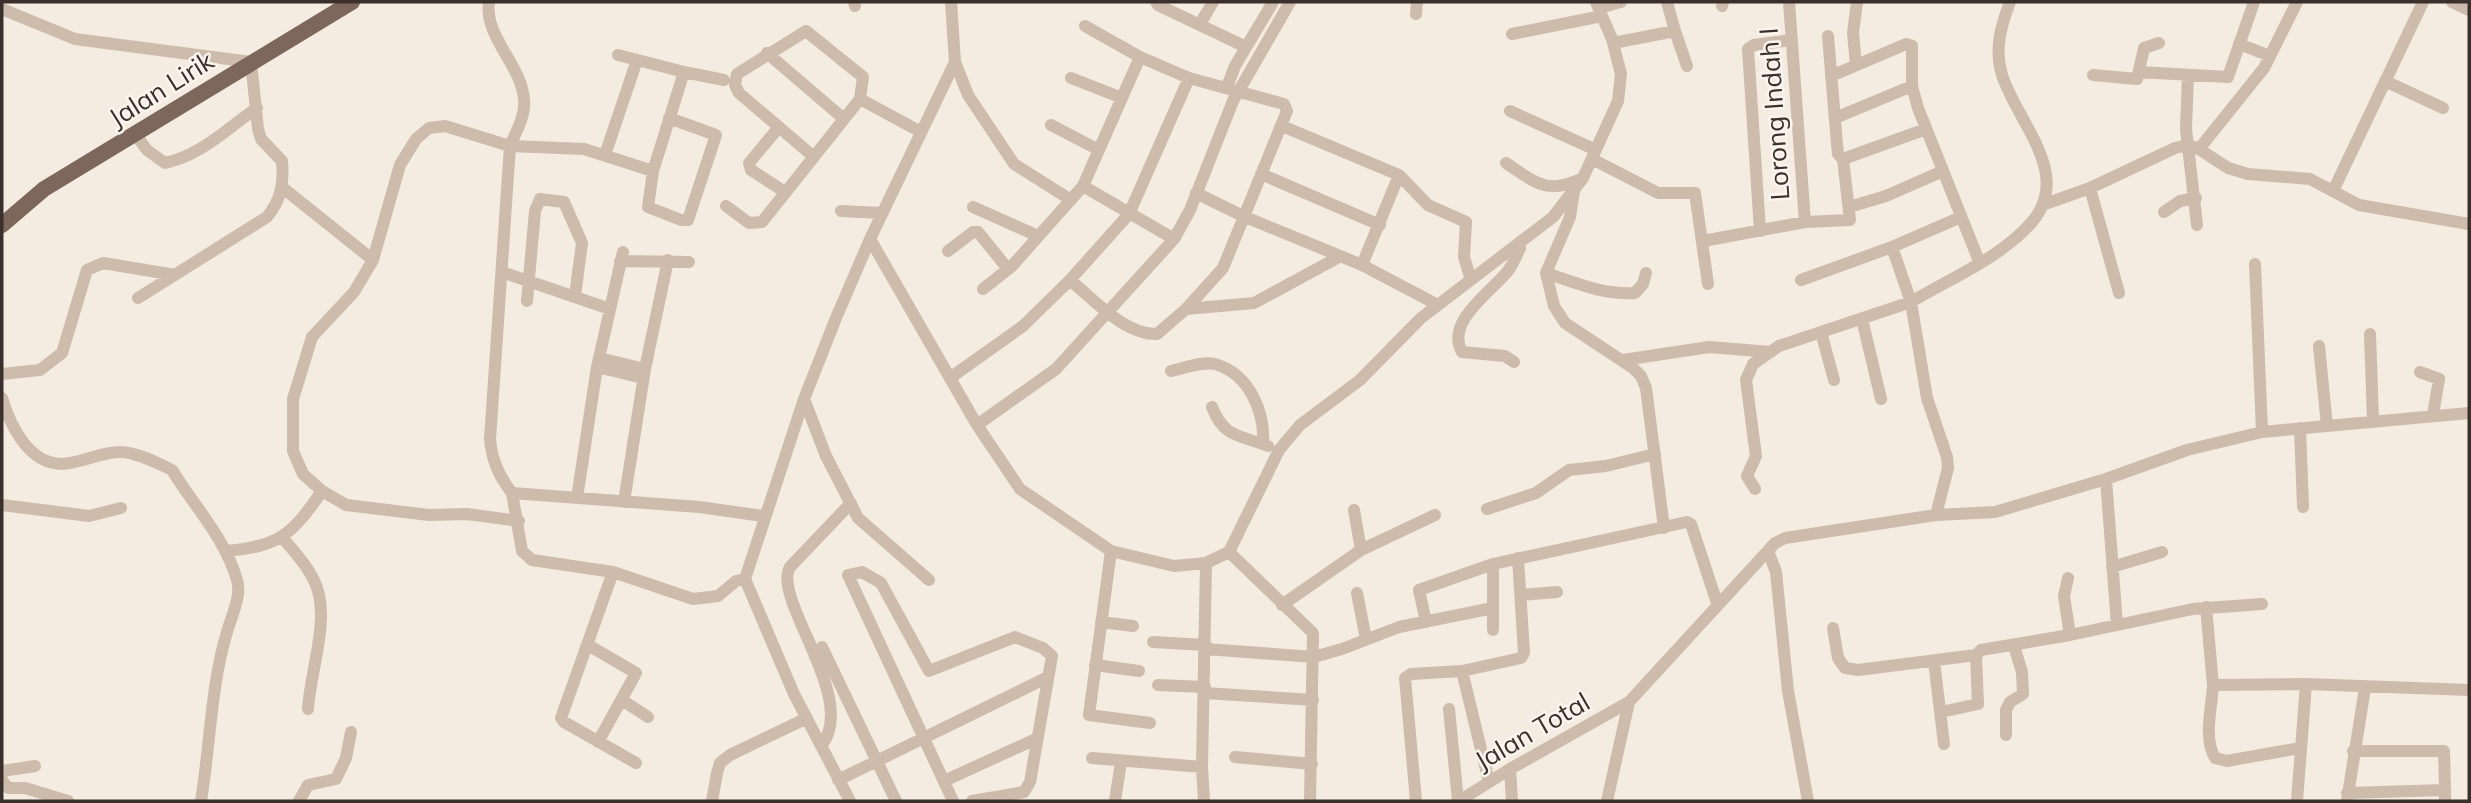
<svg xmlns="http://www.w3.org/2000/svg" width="2471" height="803" font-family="Mulish,sans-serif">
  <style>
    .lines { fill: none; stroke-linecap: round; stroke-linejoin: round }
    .minor { stroke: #cdbbac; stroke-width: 12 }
    .major { stroke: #7d675c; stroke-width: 16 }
    .labels { text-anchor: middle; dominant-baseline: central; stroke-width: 5; stroke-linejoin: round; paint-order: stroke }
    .street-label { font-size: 26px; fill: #3b302b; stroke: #fbf5ee }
  </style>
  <rect width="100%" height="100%" fill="#f4ebe1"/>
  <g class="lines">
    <path class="minor" d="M489 2C484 37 521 64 524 99 526 115 516 132 510 146L490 439C492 461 499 476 512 493L699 507 763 516
      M854 2 855 6
      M1156 2 1158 5 1246 47
      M1667 2 1675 31
      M1789 2 1805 222
      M2452 2 2469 10
      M1722 6 1723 2
      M1599 8 1621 2
      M2 9 75 39 251 62 258 129 261 139 282 161C284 184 281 200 267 217L138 298
      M1416 14 1417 2
      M1200 24 1213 2
      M1512 34 1602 16
      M1613 43 1675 31 1687 66
      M2239 44 2270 56
      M767 53 844 119
      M955 62 968 95 1014 164 1071 200
      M1856 65 1853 33 1857 2
      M684 72 724 80
      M2139 72 2228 77 2254 2
      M2093 75 2137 79 2144 48 2159 43
      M2188 75 2186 129 2197 225
      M1831 76 1906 44 1912 46V86L1918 108 1979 261
      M1071 78 1122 98
      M2385 81 2443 108
      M1227 87 1235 66 1273 2
      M860 99 921 132
      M1510 111 1596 150
      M1835 118 1912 86
      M1051 125 1099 150
      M1282 126 1399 175 1428 205 1466 222 1464 257 1471 280
      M779 127 749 163 751 170 785 192
      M135 134 147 150 165 163C202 155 226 129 257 108
      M2199 149 2228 168 2248 174 2310 179 2359 205 2469 224
      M605 155 637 60
      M1592 159 1658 193H1695L1708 284
      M1843 159 1926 129
      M1506 163C1535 182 1546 195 1581 179
      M653 171 648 207 681 220H688L716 135 669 118
      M1261 174 1380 225
      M1083 186 1174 239
      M283 188 373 260
      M2090 188 2119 293
      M1574 191 1570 217 1546 273 1554 306 1565 323 1633 368 1641 376 1646 388 1664 528
      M2333 191 2423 2
      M1196 193 1243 216 1362 265 1438 305
      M2045 204 2090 188 2175 148 2188 145 2199 149 2264 68 2297 2
      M726 206 749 223 762 222 860 99 863 77 806 31 737 74 735 85 739 93 814 157
      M973 207 1038 236
      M1849 207 1886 196 1943 171
      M841 211 882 213
      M2164 212 2180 201 2196 198
      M1760 231 1748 49 1754 45 1791 40
      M870 239 977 425 1020 489 1111 551 1174 566 1206 563 1229 552 1279 450 1300 425 1360 380 1421 318 1553 217 1583 178 1618 101 1621 74 1612 39 1596 2
      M1703 241 1805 222 1850 220 1843 159 1838 154 1837 144 1828 36
      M948 251 973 232H978L1008 269
      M620 261 689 262
      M2255 264 2262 432
      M1362 265 1399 175
      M502 272 610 309
      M1546 273C1576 283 1603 295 1635 293L1643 284 1646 273
      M1070 280C1093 299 1125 335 1157 334L1186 309 1223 268 1287 111 1284 104 1189 78 1140 57 1085 26
      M1801 280 1892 247 1961 217
      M983 289 1012 266 1083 186 1140 57
      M527 301 535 211 540 199 564 202 582 243 575 296
      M1186 309 1254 303 1339 257
      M1862 319 1881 399
      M1821 332 1834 380
      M2370 334 2373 420
      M2319 346 2327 426
      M599 358 645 369
      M1623 360 1709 347 1771 352
      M1514 362 1505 356 1462 352C1445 322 1490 293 1507 272 1513 265 1516 256 1520 248
      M597 367 643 378
      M1171 371C1184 368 1202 361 1215 364 1250 374 1265 413 1263 444
      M2420 372 2439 379 2433 415
      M2 374 40 370 62 353 87 270 103 263 175 275
      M950 378 1023 326 1070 280 1129 214 1189 78
      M2 398C10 425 28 463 61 464 80 464 100 452 120 452 136 452 158 463 172 470 194 506 225 538 237 580 242 596 231 617 227 632 211 684 210 747 201 801
      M804 399 826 456 858 518 929 580
      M1212 407C1224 438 1240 435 1268 446
      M977 425 1056 369 1174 239 1190 210 1233 101 1290 2
      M2300 428 2303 507
      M2106 479 2117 625
      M1755 489 1747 476 1756 456 1746 380 1753 364 1779 346 1911 302 1892 247
      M512 493 522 551 532 560 613 572 693 599 718 596 736 581 745 579
      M577 498 597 367 623 252
      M624 502 645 369 668 260
      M2 505 89 516 121 508
      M1487 509 1536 493 1569 470 1606 466 1655 454
      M1354 510 1361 550
      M1936 515 1948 468 1947 457 1927 398 1911 302C1951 278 2002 257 2032 222 2073 174 2017 122 2002 75 1994 49 2001 26 2010 2
      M519 521 467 514 429 515 346 505 322 491 303 474 293 451V399L312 337 354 292 373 260 400 165 416 139 429 128 445 126 510 146 584 149 653 171 684 72 618 55
      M282 537C295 553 312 570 318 591 328 626 310 673 308 709
      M225 551C278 547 292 535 322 491
      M1111 551 1089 715 1150 723
      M1768 551 1776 572 1788 691 1808 801
      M1229 552 1313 633 1310 801
      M2112 567 2162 552
      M613 572 561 718 564 722 636 763
      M2068 578 2064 596 2070 635
      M1357 593 1366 639
      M1522 595 1557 592
      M1282 605 1361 550 1435 515
      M2206 607 2213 685 2306 684 2469 690
      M1101 622 1133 626
      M1426 622 1419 590 1493 564 1687 522 1691 524 1717 603
      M1833 628 1838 658 1845 668 1858 670 1976 655
      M1493 630V564
      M1153 642 1206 645
      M588 645 636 673 598 742
      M822 647 896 801
      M1206 649 1314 657 1342 649 1399 627 1493 608
      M1934 661 1944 744
      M1095 665 1139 671
      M1462 671 1489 782
      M1158 685 1205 687
      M2213 685C2212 707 2203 738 2215 758L2227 761 2300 748
      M1205 693 1313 700
      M622 700 648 717
      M1449 709 1458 801
      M1941 712 1978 704 1976 655 1981 650 2070 635 2193 609 2262 604
      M2006 735V710L2010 702 2023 694 2022 672 2014 646
      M821 746C860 699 771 599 790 567L851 503
      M2353 751H2444L2445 790
      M1235 757 1312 764
      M1092 758 1202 767
      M1510 769 1512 801
      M2 771 35 766
      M2 780 8 788H25L68 801
      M838 780 1048 677
      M944 781 1038 738
      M2347 793 2445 790V801
      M299 801 308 785 336 779 346 758 351 732
      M712 801 717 773 720 763 730 755 807 718
      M850 801 794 694 745 579 804 399 836 318 870 239 955 62 951 2
      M953 801 848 575 862 572 881 583 929 671 1015 637 1043 648 1052 656 1030 782 1024 792 972 801
      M1115 801 1121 762
      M1204 801 1202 767 1206 563
      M1416 801 1405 678 1411 674 1462 671 1521 658 1524 653 1518 558
      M1459 801 1510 769 1629 702
      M1607 801 1629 702 1775 543 1785 538 1936 515 1995 512 2106 479 2187 450 2262 432 2469 413
      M2297 801 2306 684
      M2347 801 2365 688"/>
    <path class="major" d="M2 225 44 189 352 2"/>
  </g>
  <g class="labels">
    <g class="street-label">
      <text transform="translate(161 89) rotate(-32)">Jalan Lirik</text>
      <text transform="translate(1774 114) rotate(-94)">Lorong Indah I</text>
      <text transform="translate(1532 731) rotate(-30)">Jalan Total</text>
    </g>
  </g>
  <rect width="2471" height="803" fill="none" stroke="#3b302b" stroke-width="7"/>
</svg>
